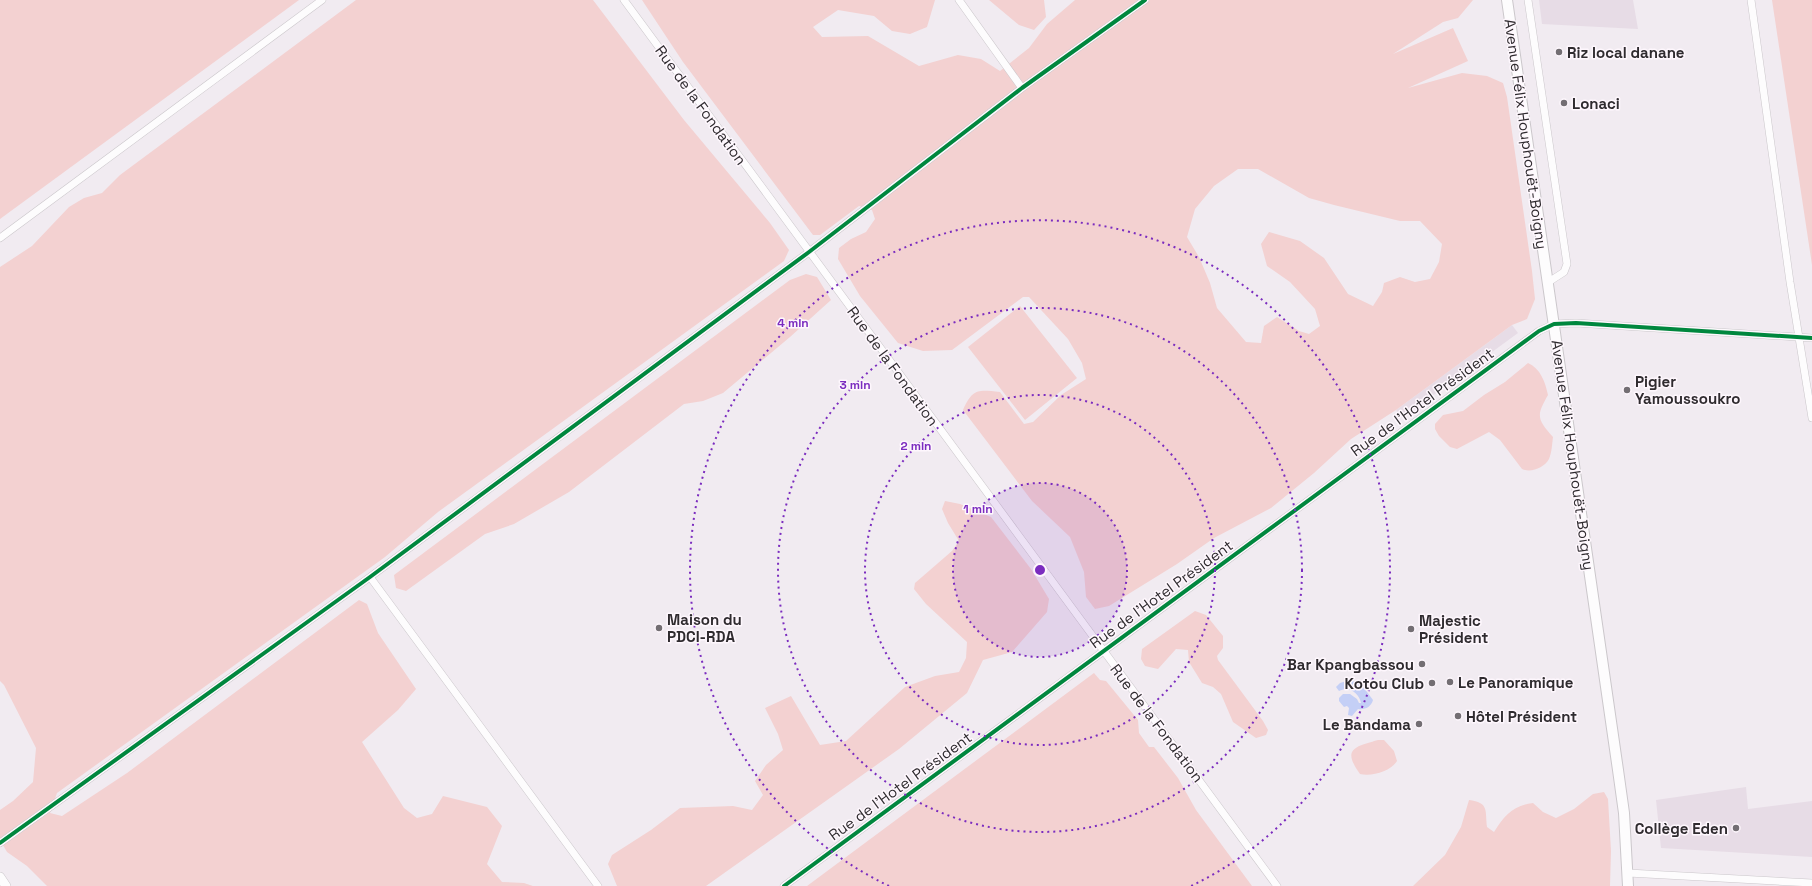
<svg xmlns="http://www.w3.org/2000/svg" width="1812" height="886" font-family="'Space Grotesk',sans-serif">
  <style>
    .built { fill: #e7dce6 }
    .green { fill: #f3d1d1; fill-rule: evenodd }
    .water { fill: #c4cff6 }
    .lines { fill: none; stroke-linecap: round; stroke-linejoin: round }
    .minor-casing { stroke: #cbc7cb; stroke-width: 8 }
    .major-casing { stroke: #cbc7cb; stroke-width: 10 }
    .highway-casing { stroke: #cbc7cb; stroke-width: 12 }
    .minor { stroke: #fdfcfd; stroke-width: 7 }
    .major { stroke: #fdfcfd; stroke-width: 9 }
    .highway { stroke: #fdfcfd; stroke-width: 10 }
    .cycleway-casing { stroke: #fef7fd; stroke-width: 6 }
    .cycleway { stroke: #00873e; stroke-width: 4 }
    .ring { fill: none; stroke: #7b2cbf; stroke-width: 2; stroke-dasharray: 2 4 }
    .poi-dot { fill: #736e73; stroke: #fef7fd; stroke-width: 1.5 }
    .labels { text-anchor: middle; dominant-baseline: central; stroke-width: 3; stroke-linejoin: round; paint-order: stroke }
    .poi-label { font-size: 15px; font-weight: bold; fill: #2f2b2f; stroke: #fef7fd; text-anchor: start }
    .street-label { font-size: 15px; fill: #2f2b2f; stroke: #fef7fd }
    .centre { fill: #7b2cbf; stroke: #fef7fd; stroke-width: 2 }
    .ring-label { font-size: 12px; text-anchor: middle; font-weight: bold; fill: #7b2cbf; stroke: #fef7fd; stroke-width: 3; stroke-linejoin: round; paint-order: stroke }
  </style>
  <rect width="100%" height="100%" fill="#f1ebf1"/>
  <path class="built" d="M1539 0H1633L1638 29 1542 24Z
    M1512 325 1518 333 1402 418 1396 410Z
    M1746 787 1748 809 1812 801V857L1661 848 1656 800Z"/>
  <path class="green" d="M0 0H299L0 219Z
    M356 0H593L684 120 770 223 789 250 784 261 438 512 385 557 57 793 50 813 62 816 127 773 359 600 367 604 378 633 416 689 398 710 362 742 404 808 417 818 432 814 443 796 487 807 502 826 487 864 502 882 524 883 533 886H47L27 866 7 852 0 840V810L13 801 33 782 36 748 4 685 0 681V267L32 246 69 207 84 198 102 193 120 175Z
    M642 0H935L927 27 910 34 892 31 874 16 838 10 813 27 822 37 868 36 919 66 958 55 981 59 1000 71 1029 48 1047 24 1075 0H1473L1458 18 1443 22 1393 54 1453 28 1468 61 1408 88 1462 73 1487 76 1503 83 1507 97 1532 271 1535 299 1527 319 1512 325 1396 410 1351 439 1314 473 1271 508 1214 538 1177 564 1109 606 1095 609 1086 597 1084 572 1070 537 1032 501 963 410C973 388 978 390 1000 392L1024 424 1033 422 1061 395 1086 379 1082 363 1068 339 1029 297H1023L952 350 923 351 898 343 860 296 838 259 839 248 851 239 866 232 875 219 872 210 859 206 820 235H813L683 62ZM1238 169H1258L1309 198 1334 205 1400 221H1420L1442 244 1439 262 1430 279 1415 282 1400 277 1384 283 1382 292 1373 306 1348 294 1324 258 1300 241 1269 232 1261 244 1267 266 1290 282 1315 309 1320 326 1309 334 1299 331 1277 317 1264 326 1261 343 1246 342 1217 308 1210 283 1199 257 1187 237 1195 209 1214 186Z
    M989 0H1044L1046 17 1034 30 1019 25Z
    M1772 0H1812V265Z
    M806 274 817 277 831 300 790 337 723 393 703 401 684 404 569 492 514 524 485 534 406 591 396 588 394 575 790 280Z
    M1020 306 1077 378 1025 420 968 347Z
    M1528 363C1541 369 1545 382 1548 395 1536 416 1537 419 1553 437 1552 444 1552 452 1549 459 1544 468 1531 473 1522 469L1500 440 1489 432 1457 449 1450 447 1439 436 1435 429V424L1443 415 1463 411 1484 395 1505 382Z
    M945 501 960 504 991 517 1031 569 1049 599 1047 612 1012 652 983 660 967 693 899 749 706 886H617L608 864 612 855 651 830 680 808 733 806 752 810 763 795 755 781 766 765 783 750 778 734 765 708 791 696 820 745 846 741 905 687 935 676 959 672 966 658 967 642 926 604 914 589 915 583 952 551 959 541 948 523 942 509Z
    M1195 611 1206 615 1223 636V648L1217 656 1218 660 1263 721 1268 730 1266 735 1256 738 1233 722 1221 694 1213 687 1202 683 1189 662 1188 650 1176 649 1158 669 1145 666 1141 659 1142 649Z
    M1094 673 1100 680 1106 681 1138 720 1139 733 1149 747H1154L1178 778 1196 810 1252 886H807Z
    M1378 740H1384L1394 751 1397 761C1391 771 1372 777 1360 774 1342 749 1354 747 1378 740Z
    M1604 792 1608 799 1611 851 1610 886H1413L1445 855 1461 827 1469 800C1489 803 1485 809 1487 827L1494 832C1504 816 1513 805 1533 803L1543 812 1556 818 1574 809 1593 794Z"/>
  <path class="water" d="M1350 680 1361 684 1373 700C1371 707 1365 710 1358 709L1352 716 1348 715 1349 708 1347 706 1344 707 1339 701V698L1343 694H1350L1357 699 1359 703H1361C1359 693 1349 686 1339 691L1336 687 1340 683Z"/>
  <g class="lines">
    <defs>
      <path id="minor" d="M624 0 1277 886
        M959 0 1022 88
        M1528 0 1567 264 1564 272 1547 283
        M1751 0 1790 282 1812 418
        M0 238 322 0
        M370 577 598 886
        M0 843 370 577 809 252 1022 88 1145 0
        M1628 873 1812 883
        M784 886 1539 331 1554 324 1576 323 1812 338"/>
      <path id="major" d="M0 877 6 886"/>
      <path id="highway" d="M1507 0 1618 770 1624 813 1628 886"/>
    </defs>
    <use href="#minor" class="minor-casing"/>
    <use href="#major" class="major-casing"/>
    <use href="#highway" class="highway-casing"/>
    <use href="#minor" class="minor"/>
    <use href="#major" class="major"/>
    <use href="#highway" class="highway"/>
    <defs>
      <path id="cycleway" d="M0 843 370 577 809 252 1022 88 1145 0
        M784 886 1539 331 1554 324 1576 323 1812 338"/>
    </defs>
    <use href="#cycleway" class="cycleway-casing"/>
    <use href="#cycleway" class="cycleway"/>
  </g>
  <circle cx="1040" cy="570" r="87" fill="#7b2cbf" fill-opacity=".12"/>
  <g class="ring">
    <circle cx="1040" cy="570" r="87"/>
    <circle cx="1040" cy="570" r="175"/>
    <circle cx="1040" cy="570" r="262"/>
    <path d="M889 886A350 350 0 1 1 1191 886"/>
  </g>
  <g class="poi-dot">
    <circle cx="1559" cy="52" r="4"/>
    <circle cx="1564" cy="103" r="4"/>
    <circle cx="1627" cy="390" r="4"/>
    <circle cx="659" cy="628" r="4"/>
    <circle cx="1411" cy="629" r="4"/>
    <circle cx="1422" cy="664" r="4"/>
    <circle cx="1450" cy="682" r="4"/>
    <circle cx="1432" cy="683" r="4"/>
    <circle cx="1458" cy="716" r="4"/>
    <circle cx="1419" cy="724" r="4"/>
    <circle cx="1736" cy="828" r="4"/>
  </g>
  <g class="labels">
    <g class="poi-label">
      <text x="1567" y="52">Riz local danane</text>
      <text x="1572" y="103">Lonaci</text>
      <text x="1635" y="381">Pigier<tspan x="1635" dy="17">Yamoussoukro</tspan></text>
      <text x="667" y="619">Maison du<tspan x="667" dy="17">PDCI-RDA</tspan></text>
      <text x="1419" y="620">Majestic<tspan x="1419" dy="17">Président</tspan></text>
      <text x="1414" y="664" text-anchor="end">Bar Kpangbassou</text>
      <text x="1458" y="682">Le Panoramique</text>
      <text x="1424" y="683" text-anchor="end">Kotou Club</text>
      <text x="1466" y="716">Hôtel Président</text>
      <text x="1411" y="724" text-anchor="end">Le Bandama</text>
      <text x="1728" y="828" text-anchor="end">Collège Eden</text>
    </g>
    <g class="street-label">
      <text transform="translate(701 105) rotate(54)">Rue de la Fondation</text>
      <text transform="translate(1526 134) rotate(82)">Avenue Félix Houphouët-Boigny</text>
      <text transform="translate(893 366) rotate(54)">Rue de la Fondation</text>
      <text transform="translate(1422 402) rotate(-36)">Rue de l'Hotel Président</text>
      <text transform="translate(1573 455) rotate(82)">Avenue Félix Houphouët-Boigny</text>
      <text transform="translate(1161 594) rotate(-36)">Rue de l'Hotel Président</text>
      <text transform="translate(1157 723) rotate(53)">Rue de la Fondation</text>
      <text transform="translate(900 786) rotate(-36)">Rue de l'Hotel Président</text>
    </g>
  </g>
  <circle cx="1040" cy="570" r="6" class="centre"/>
  <g class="ring-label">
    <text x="793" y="327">4 min</text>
    <text x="855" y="389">3 min</text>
    <text x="916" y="450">2 min</text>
    <text x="978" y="513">1 min</text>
  </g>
</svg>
